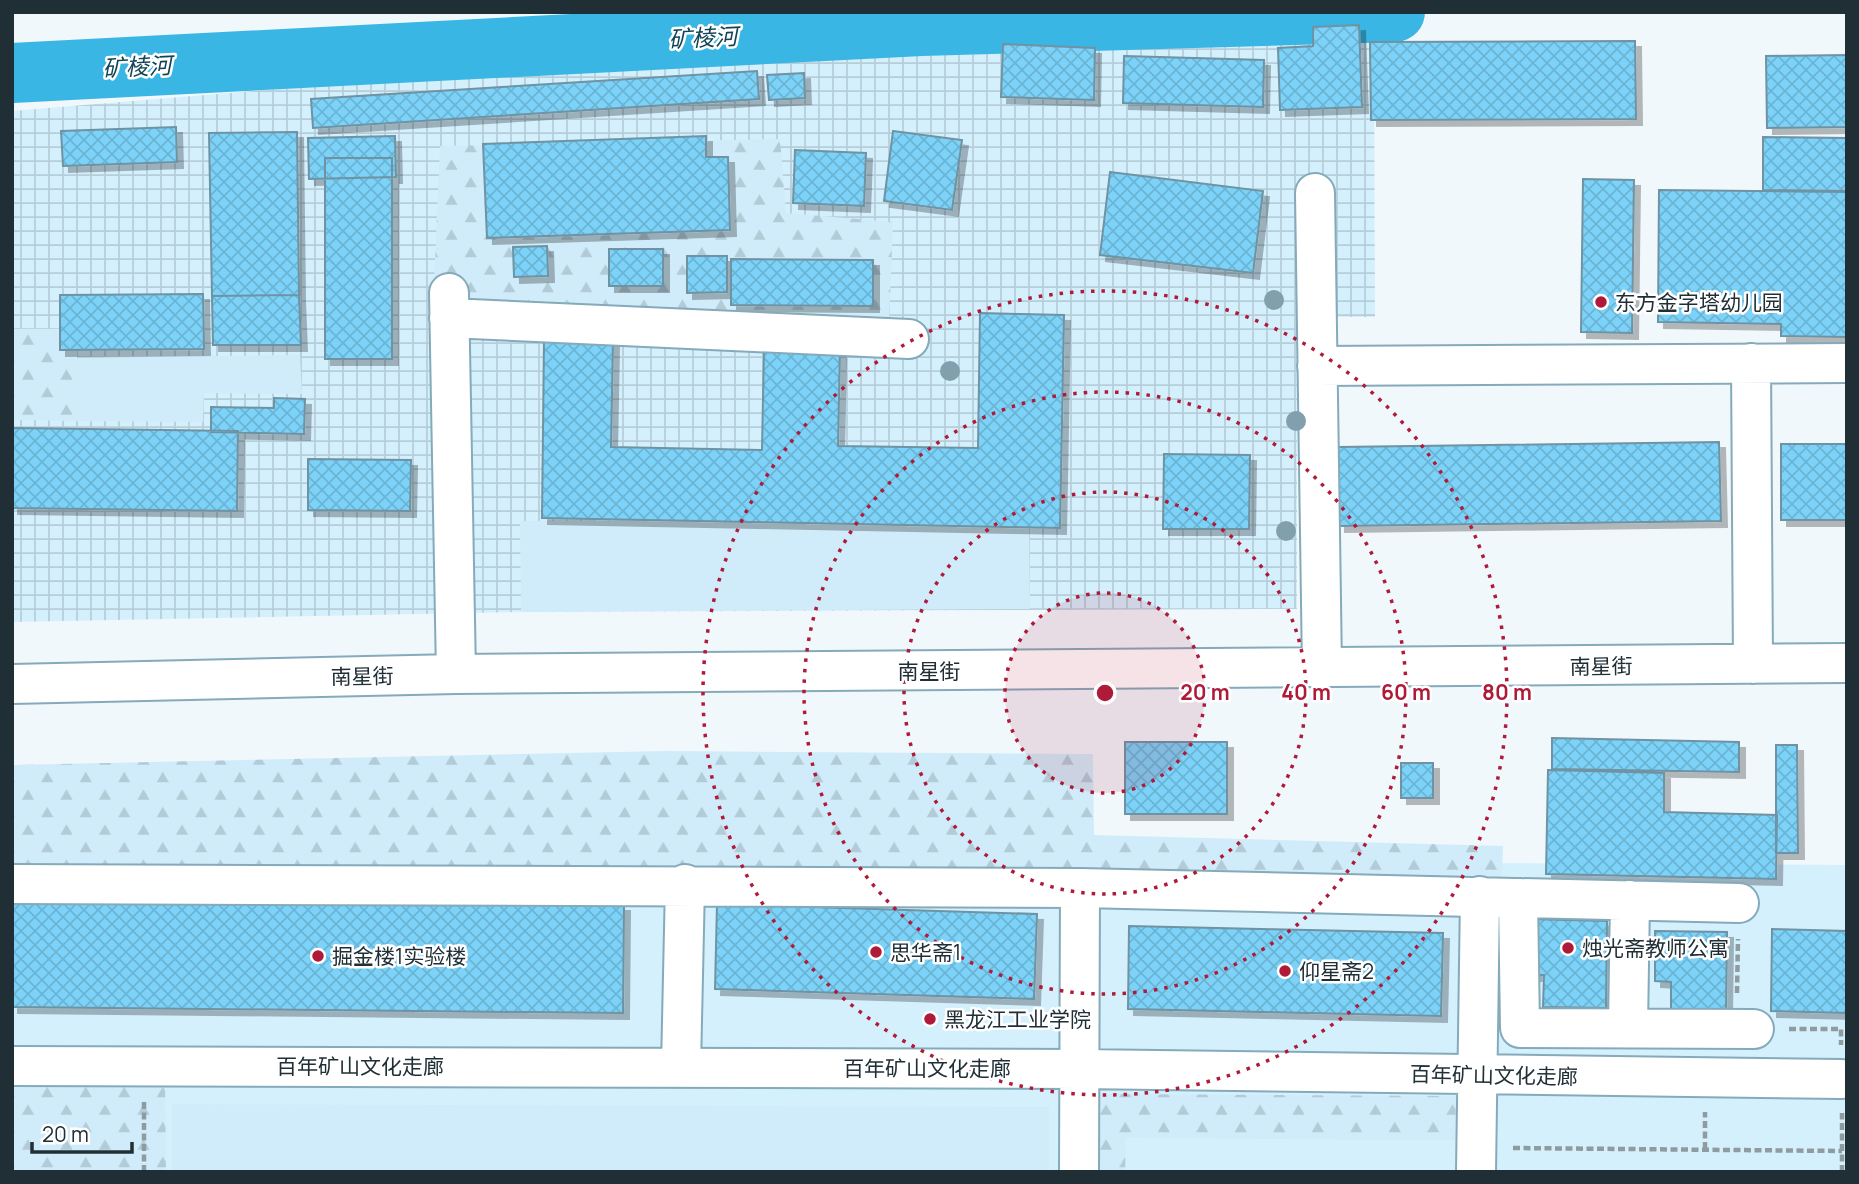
<svg xmlns="http://www.w3.org/2000/svg" width="1859" height="1184" font-family="Manrope,'Noto Sans SC',sans-serif">
  <style>
    .built { fill: #d4f0fd }
    .industrial { fill: url(#industrial-grid) }
    .grass { fill: #d0ecfa }
    .forest { fill: url(#forest-firs) }
    .lines { fill: none; stroke-linecap: round; stroke-linejoin: round }
    .river { stroke: #3ab6e4; stroke-width: 60 }
    .building { fill: url(#building-cross-hatch); stroke: #6f93a3; stroke-width: 2; filter: url(#shadow) }
    .minor-casing { stroke: #85aaba; stroke-width: 42 }
    .path { stroke: #909ba0; stroke-width: 4.5; stroke-dasharray: 7 3.5; stroke-linecap: butt }
    .minor { stroke: #fff; stroke-width: 38 }
    .tree { fill: #819fac }
    .ring { fill: none; stroke: #af1a38; stroke-width: 3.5; stroke-dasharray: 3.5 7 }
    .poi-dot { fill: #af1a38; stroke: #fff; stroke-width: 2.5 }
    .labels { text-anchor: middle; dominant-baseline: central; stroke-width: 5; stroke-linejoin: round; paint-order: stroke }
    .poi-label { font-size: 21px; fill: #202f36; stroke: #fff; text-anchor: start }
    .street-label { font-size: 21px; fill: #202f36; stroke: #fff }
    .water-label { font-size: 23px; font-style: italic; fill: #114457; stroke: #fff }
    .centre { fill: #af1a38; stroke: #fff; stroke-width: 3.5 }
    .ring-label { font-size: 21px; text-anchor: middle; font-weight: bold; fill: #af1a38; stroke: #fff; stroke-width: 5; stroke-linejoin: round; paint-order: stroke }
  </style>
  <defs>
    <pattern id="industrial-grid" width="8" height="8" patternUnits="userSpaceOnUse" patternTransform="scale(1.75)"><rect width="8" height="8" fill="#d4f0fd"/><path d="M0 4h8M4 0v8" fill="none" stroke="#b6ced9"/></pattern>
    <pattern id="forest-firs" width="22" height="20" patternUnits="userSpaceOnUse" patternTransform="scale(1.75)"><rect width="22" height="20" fill="#d0ecfa"/><path d="M5 1l3.5 6h-7zM16 11l3.5 6h-7z" fill="#b2cbd7"/></pattern>
    <pattern id="building-cross-hatch" width="8" height="8" patternUnits="userSpaceOnUse" patternTransform="scale(1.75)"><rect width="8" height="8" fill="#7bd2f8"/><path d="M0 0l8 8M0 8l8-8" fill="none" stroke="#6ab5d5"/></pattern>
    <filter id="shadow"><feDropShadow dx="6" dy="6" stdDeviation="0" flood-color="#0004"/></filter>
  </defs>
  <rect width="100%" height="100%" fill="#f1f8fc"/>
  <path class="built" d="M12 855 1847 865V1172H12Z"/>
  <path class="industrial" d="M1374 24 1375 317H1297V609L521 612 12 622V111L264 90 1171 28Z"/>
  <path class="grass" d="M300 355 302 394 204 393 203 422 77 421V358Z
    M1029 519 1030 609 521 612 520 521Z
    M172 1104 1049 1107V1172H172Z"/>
  <path class="forest" d="M780 139 786 213 893 222 889 326 433 307 440 146Z
    M12 329H77V421L12 420Z
    M665 751 1093 754 1094 835 1503 846 1501 908 12 879V765Z
    M165 1080 166 1172H12V1081Z
    M1098 1094 1456 1096 1455 1140 1126 1138 1125 1172H1098Z"/>
  <g class="lines">
    <path class="river" d="M12 73 921 26 1395 12"/>
  </g>
  <path class="building" d="M1359 25 1362 107 1280 110 1278 48 1313 46V27Z
    M1635 41 1636 119 1371 120 1370 42Z
    M1003 44 1095 48 1094 100 1001 97Z
    M1847 55V127L1767 128 1766 56Z
    M1124 56 1264 60 1263 107 1123 103Z
    M757 71 759 99 313 128 311 99Z
    M804 73 805 98 769 100 767 75Z
    M176 127 177 162 63 166 61 131Z
    M893 131 962 140 952 210 884 201Z
    M297 132 299 295 212 296 209 133Z
    M395 136 396 177 309 179 308 138Z
    M706 136V157H728L730 230 487 238 483 144Z
    M1763 137 1847 138V191L1763 190Z
    M795 150 866 153 864 206 793 203Z
    M325 158H392V359H325Z
    M1110 172 1263 191 1253 273 1100 255Z
    M1583 179 1634 180 1632 333 1581 332Z
    M1659 190 1847 192V337L1781 336V324L1658 322Z
    M547 246 548 276 514 277 513 247Z
    M609 249H663V286H609Z
    M687 256H727V292L687 293Z
    M731 259 873 260V306L731 305Z
    M203 294 204 349 60 350V295Z
    M299 295 301 345H213L212 296Z
    M980 313 1064 315 1060 528 542 518 544 339 613 340 611 447 762 450 764 348 840 350 838 446 978 448Z
    M274 398 305 399 304 434 211 432V407L274 408Z
    M12 428 238 431 237 511 12 508Z
    M1719 442 1721 521 1339 526 1338 447Z
    M1781 444H1847V520H1781Z
    M1164 454 1250 455 1249 529H1163Z
    M308 459 411 460 410 511 308 510Z
    M1552 738 1739 742V772L1552 769Z
    M1125 742H1227V814H1125Z
    M1776 745H1797L1798 853H1776Z
    M1401 763H1433V798H1401Z
    M1548 770 1664 773V812L1777 815 1776 879 1546 874Z
    M12 898 624 905 623 1013 12 1007Z
    M717 904 1037 914 1034 999 715 989Z
    M1529 919 1607 921 1606 1008 1543 1007 1544 975H1528Z
    M1129 926 1443 933 1441 1016 1128 1009Z
    M1772 929 1847 931V1013L1771 1011Z
    M1655 931 1727 932 1726 1012 1671 1011V982L1655 981Z"/>
  <g class="lines">
    <defs>
      <path id="minor" d="M1315 193 1322 669
        M449 293 456 674
        M449 318 909 339
        M1751 363 1753 664
        M1317 366 1847 363
        M12 684 456 674 1847 663
        M12 884 1080 888 1739 903
        M1518 898 1520 1028 1754 1029
        M1628 1028 1630 900
        M12 1066 1080 1069 1842 1079
        M681 1067 685 884
        M1079 1172 1080 888
        M1476 1172 1480 896"/>
    </defs>
    <use href="#minor" class="minor-casing"/>
    <path class="path" d="M1737 993 1738 939
      M1789 1029H1841V1045
      M1513 1148 1842 1151
      M1705 1149V1112
      M144 1172V1102
      M1842 1172V1113"/>
    <use href="#minor" class="minor"/>
  </g>
  <g class="tree">
    <circle cx="1274" cy="300" r="10"/>
    <circle cx="950" cy="371" r="10"/>
    <circle cx="1296" cy="421" r="10"/>
    <circle cx="1286" cy="531" r="10"/>
  </g>
  <circle cx="1105" cy="693" r="100" fill="#af1a38" fill-opacity=".12"/>
  <g class="ring">
    <circle cx="1105" cy="693" r="100"/>
    <circle cx="1105" cy="693" r="201"/>
    <circle cx="1105" cy="693" r="301"/>
    <circle cx="1105" cy="693" r="402"/>
  </g>
  <g class="poi-dot">
    <circle cx="1601" cy="302" r="7"/>
    <circle cx="1568" cy="948" r="7"/>
    <circle cx="876" cy="952" r="7"/>
    <circle cx="318" cy="956" r="7"/>
    <circle cx="1285" cy="971" r="7"/>
    <circle cx="930" cy="1019" r="7"/>
  </g>
  <g class="labels">
    <g class="poi-label">
      <text x="1615" y="302">东方金字塔幼儿园</text>
      <text x="1582" y="948">烛光斋教师公寓</text>
      <text x="890" y="952">思华斋1</text>
      <text x="332" y="956">掘金楼1实验楼</text>
      <text x="1299" y="971">仰星斋2</text>
      <text x="944" y="1019">黑龙江工业学院</text>
    </g>
    <g class="street-label">
      <text transform="translate(1601 666) rotate(-1)">南星街</text>
      <text x="929" y="671">南星街</text>
      <text transform="translate(362 676) rotate(-1)">南星街</text>
      <text x="360" y="1066">百年矿山文化走廊</text>
      <text x="927" y="1068">百年矿山文化走廊</text>
      <text transform="translate(1494 1075) rotate(1)">百年矿山文化走廊</text>
    </g>
    <g class="water-label">
      <text transform="translate(703 37) rotate(-3)">矿棱河</text>
      <text transform="translate(137 66) rotate(-3)">矿棱河</text>
    </g>
  </g>
  <circle cx="1105" cy="693" r="10" class="centre"/>
  <g class="ring-label">
    <text x="1205" y="700">20 m</text>
    <text x="1306" y="700">40 m</text>
    <text x="1406" y="700">60 m</text>
    <text x="1507" y="700">80 m</text>
  </g>
  <rect width="1859" height="1184" fill="none" stroke="#202f36" stroke-width="28"/>
  <path d="M32 1142v10h100v-10" fill="none" stroke="#202f36" stroke-width="3.5"/>
  <text x="42" y="1142" font-size="21" fill="#202f36" stroke="#ffffff" stroke-width="5" paint-order="stroke">20 m</text>
</svg>
